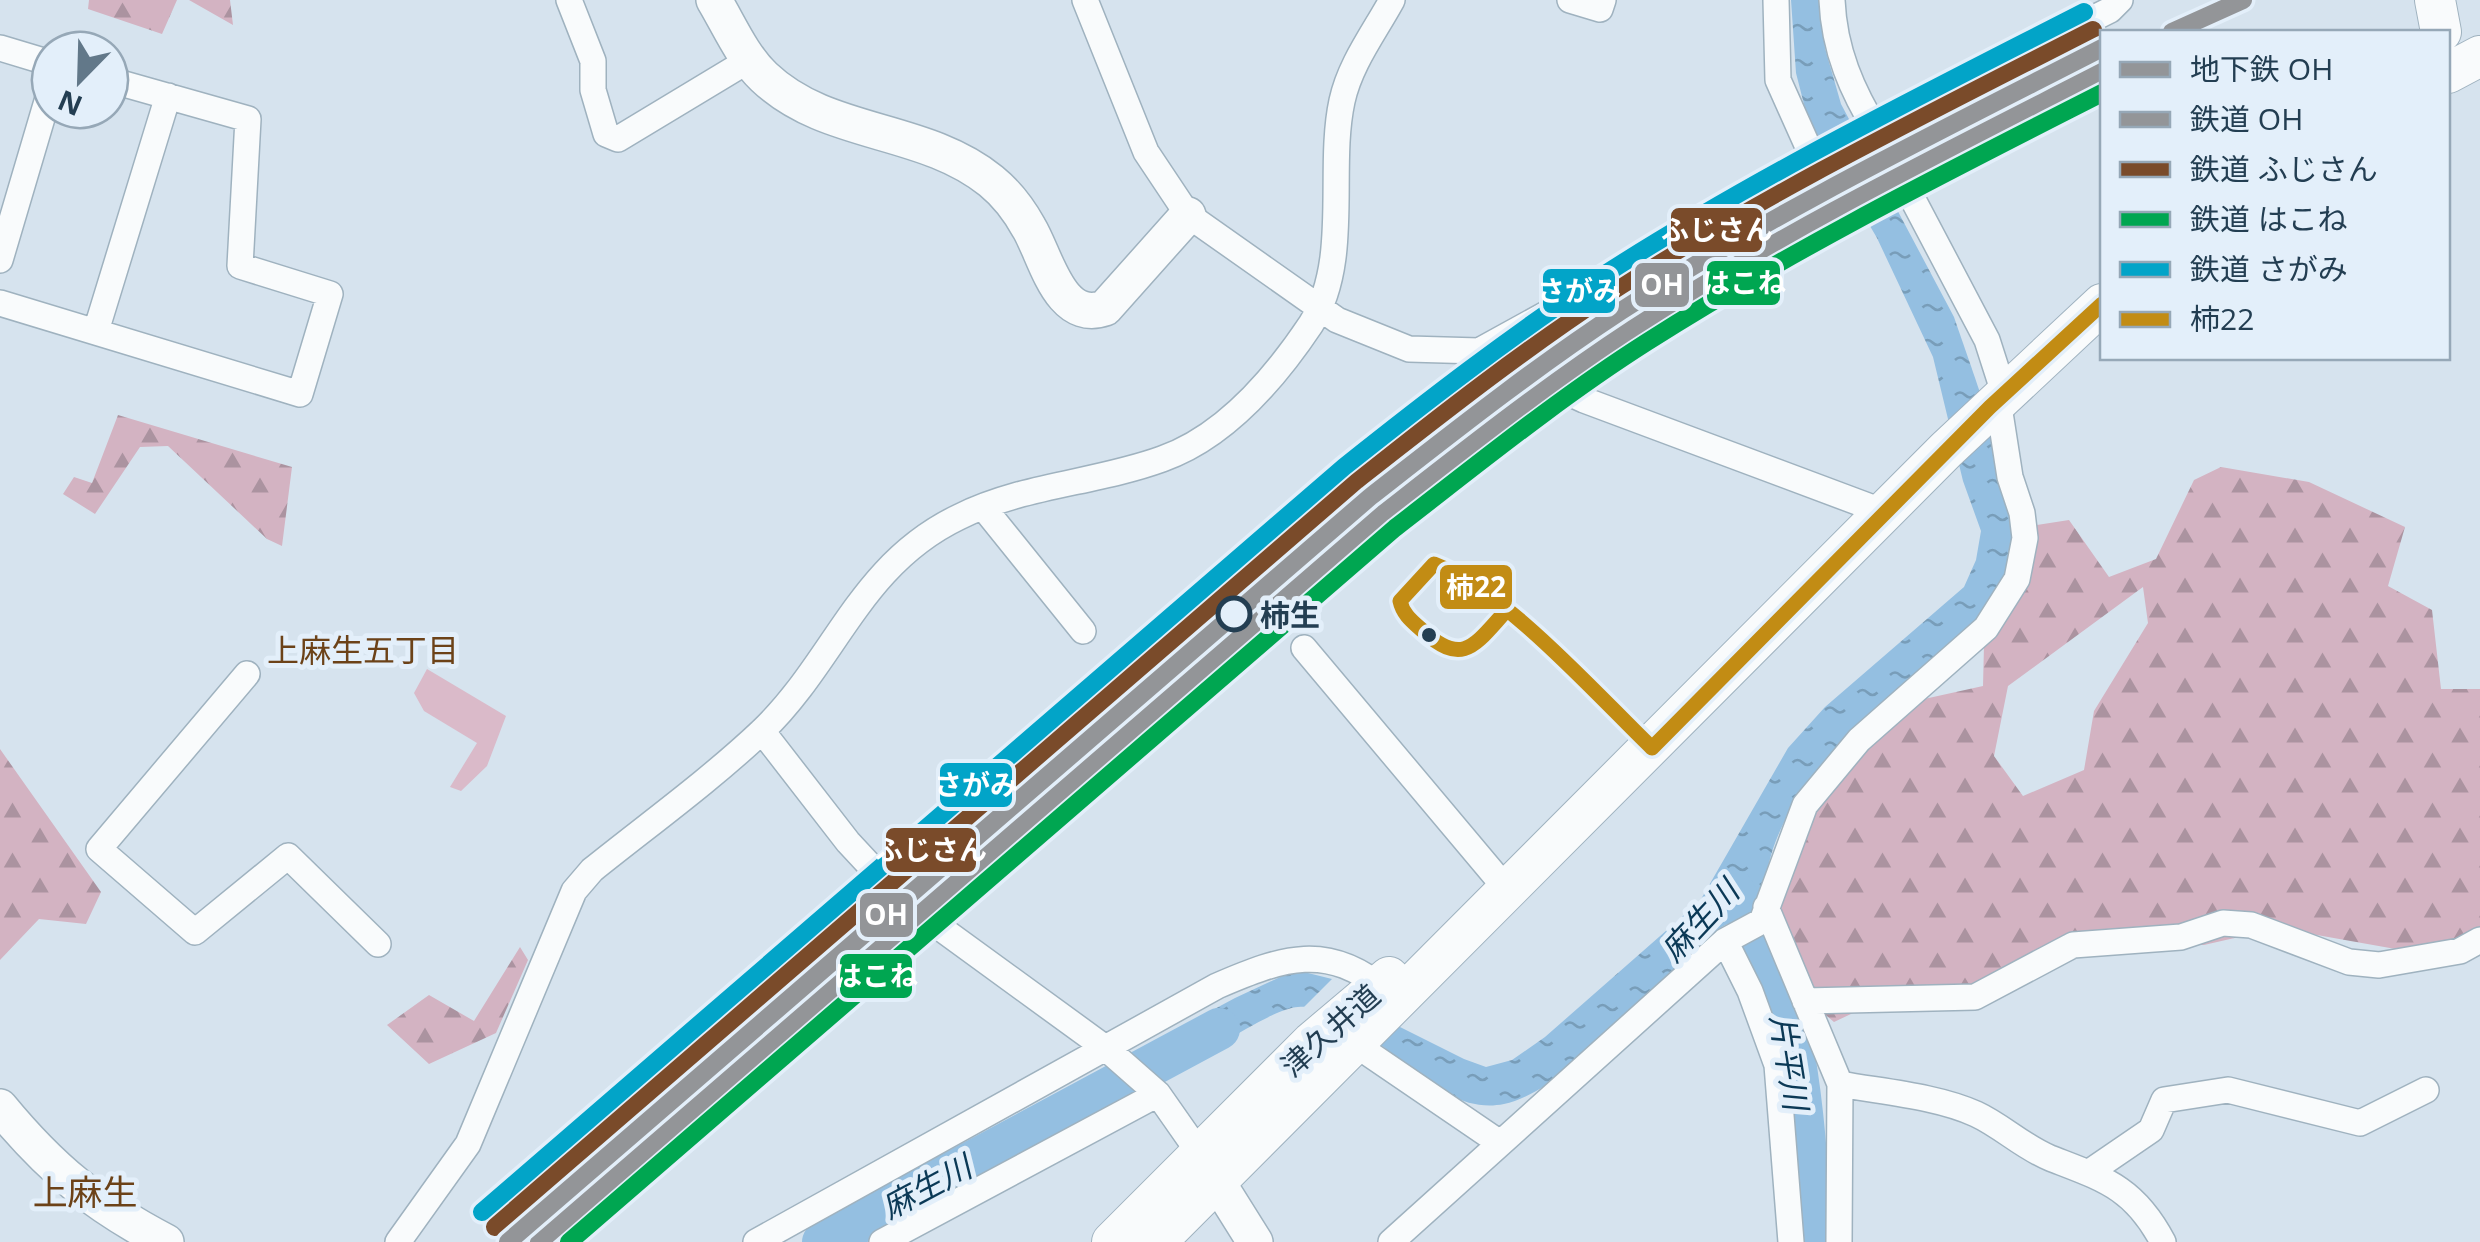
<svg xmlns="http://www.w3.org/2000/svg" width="2480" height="1242" font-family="'Open Sans','Noto Sans JP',sans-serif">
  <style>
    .green { fill: #dabac9 }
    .forest { fill: url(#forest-firs); fill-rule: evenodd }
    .water { fill: url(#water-ripples) }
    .pier { fill: #d6e3ee }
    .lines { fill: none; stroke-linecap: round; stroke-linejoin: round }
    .river { stroke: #94bfe1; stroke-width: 42 }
    .street-casing { stroke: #9fb2bf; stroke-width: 28 }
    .secondary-casing { stroke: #9fb2bf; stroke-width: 38 }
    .primary-casing { stroke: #9fb2bf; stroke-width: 42 }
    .street { stroke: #f9fbfc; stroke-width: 25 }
    .secondary { stroke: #f9fbfc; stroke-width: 35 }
    .primary { stroke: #f9fbfc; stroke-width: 40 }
    .bus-1-casing { stroke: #e3effa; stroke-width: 22 }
    .bus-1 { stroke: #c28c14; stroke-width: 15 }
    .rail-1-casing { stroke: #e3effa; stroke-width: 25 }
    .rail-2-casing { stroke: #e3effa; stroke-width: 25 }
    .rail-3-casing { stroke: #e3effa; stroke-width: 25 }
    .rail-4-casing { stroke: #e3effa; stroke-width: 25 }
    .rail-1 { stroke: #939598; stroke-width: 18 }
    .rail-2 { stroke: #7a4b2a; stroke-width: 18 }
    .rail-3 { stroke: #00a651; stroke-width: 18 }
    .rail-4 { stroke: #02a4c8; stroke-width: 18 }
    .metro-1-casing { stroke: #e3effa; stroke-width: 25 }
    .metro-1 { stroke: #939598; stroke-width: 18 }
    .stop-dot { fill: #e3effa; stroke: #233e52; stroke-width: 5 }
    .bus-dot { fill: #233e52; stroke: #e3effa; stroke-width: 4 }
    .labels { text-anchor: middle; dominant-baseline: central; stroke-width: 10; stroke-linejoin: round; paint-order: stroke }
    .stop-label { font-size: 30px; font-weight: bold; fill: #233e52; stroke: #e3effa; text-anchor: start }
    .street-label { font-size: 30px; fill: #233e52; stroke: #e3effa }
    .neighbourhood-label { font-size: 32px; fill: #6c4218; stroke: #e3effa }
    .water-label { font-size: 32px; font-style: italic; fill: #0b3956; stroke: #e3effa }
    .quarter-label { font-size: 35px; fill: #6c4218; stroke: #e3effa }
    .line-badge { stroke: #e3effa; stroke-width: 4 }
    .badge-label { font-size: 28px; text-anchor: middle; font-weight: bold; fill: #fff }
  </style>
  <defs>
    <pattern id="forest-firs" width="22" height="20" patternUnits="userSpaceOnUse" patternTransform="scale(2.5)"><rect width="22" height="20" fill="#d3b3c2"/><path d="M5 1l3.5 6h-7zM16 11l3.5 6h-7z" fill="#ab93a0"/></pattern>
    <pattern id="water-ripples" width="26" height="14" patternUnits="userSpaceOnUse" patternTransform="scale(2.5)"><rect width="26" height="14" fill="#94bfe1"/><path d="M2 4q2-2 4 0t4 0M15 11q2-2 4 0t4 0" fill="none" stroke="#789db9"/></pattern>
  </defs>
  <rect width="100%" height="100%" fill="#d6e3ee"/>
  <path class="green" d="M427 669 506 716 487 766 461 791 450 787 477 743 424 711 414 693Z"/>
  <path class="forest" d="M89 0H177L162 34 88 9Z
    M189 0H230L233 25Z
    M118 415 292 467 282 546 267 539 168 446 140 447 95 514 63 494 74 477 92 483Z
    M2221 467 2309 482 2405 527 2388 586 2432 610 2441 689H2480V939L2418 953 2278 928 2204 945 2070 938 1954 1005 1887 997 1834 1022 1784 980 1757 925 1805 789 1897 705 1983 686 1984 645 2031 526 2069 520 2109 577 2156 559 2194 480ZM2143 587 2148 623 2094 711 2084 770 2023 796 1994 756 2008 686Z
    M0 749 101 892 86 924 39 919 0 960Z
    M520 947 528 960 496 1033 429 1064 387 1025 429 995 474 1021Z"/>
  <path class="water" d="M1791 0H1821L1825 48 1841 104 1954 317C1971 368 2026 510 2012 558 1991 635 1904 681 1849 732 1835 746 1823 764 1811 779 1798 796 1785 818 1777 838 1768 858 1765 893 1751 909 1742 919 1724 924 1713 933 1661 977 1568 1091 1504 1104 1426 1120 1369 1001 1298 1007 1273 1008 1205 1055 1178 1069L1157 1040 1235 998 1291 972 1308 973 1332 979 1392 1023 1464 1059 1486 1067 1512 1060 1545 1037 1700 901 1788 748 1825 707 1964 587 1976 560 1981 531 1963 481 1933 357 1877 238 1808 120 1796 73Z"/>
  <path class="pier" d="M1336 975 1358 988 1321 1016 1313 1010 1300 1011Z"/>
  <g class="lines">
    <path class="river" d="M1734 891C1756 937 1780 984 1790 1034 1804 1103 1807 1173 1813 1242
      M823 1242 1219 1029"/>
    <defs>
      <path id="street" d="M569 0 593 61V90L606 134 618 139 749 60
        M1085 0 1146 152 1188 215 1337 320 1409 349 1479 351 1982 74 2110 10 2120 0
        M1570 0 1600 9 1603 0
        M1776 0 1778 80 1817 167
        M1832 0C1834 50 1852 91 1878 133
        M0 48 50 63
        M1909 192 1987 340 2004 393
        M0 260 50 91
        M0 303 300 394 330 294 240 266 248 119 110 80
        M96 331 168 96
        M1479 351 1584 400 1884 512
        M983 507 1083 631
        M1304 648 1509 892
        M247 674 99 849 195 932 288 856 378 944
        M762 731 848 842 902 900 1108 1050 1158 1094 1200 1154
        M1766 907 1840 1084 1839 1242
        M1725 941 1750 991 1777 1065 1791 1242
        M1805 1001 1975 997 2073 945 2181 937 2223 923 2251 925 2349 962 2379 965 2460 951 2480 940
        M1343 1036 1500 1143
        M1840 1084C1883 1092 1936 1096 1976 1114 2002 1126 2023 1147 2050 1158 2104 1179 2134 1187 2163 1242
        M2091 1171 2151 1130 2164 1100 2228 1090 2360 1123 2426 1090
        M398 1242 468 1144 574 891 592 870C648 825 709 781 762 731 836 660 859 565 959 517 1023 485 1096 483 1162 459 1225 437 1275 378 1311 324 1351 261 1327 170 1342 101 1350 64 1374 33 1392 0
        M756 1242 1217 986C1282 958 1328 941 1387 992
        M882 1242 1158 1094
        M1391 1242 1725 941 1762 921 1805 805 1859 740 1986 628 2017 579 2025 538 2022 513 2010 477 1998 400"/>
      <path id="secondary" d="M714 0C729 25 742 56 764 77 827 137 923 126 991 181 1007 194 1019 210 1029 228 1046 256 1059 324 1105 308L1188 215
        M0 1107C51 1169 95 1205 166 1242
        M1203 1159 1255 1242"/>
      <path id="primary" d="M2435 0 2441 32
        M2448 73 2480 56
        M1112 1242 1312 1042 1389 977
        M1156 1242 1946 450 2102 304"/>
    </defs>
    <use href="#street" class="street-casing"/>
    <use href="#secondary" class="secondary-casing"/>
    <use href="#primary" class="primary-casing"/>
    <use href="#street" class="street"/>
    <use href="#secondary" class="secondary"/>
    <use href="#primary" class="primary"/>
    <defs>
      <path id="bus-1" d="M1505 612C1475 645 1463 667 1423 631 1413 622 1403 615 1400 601L1434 564C1505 591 1596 694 1652 748
        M1652 748 1990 407 2102 304"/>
    </defs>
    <use href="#bus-1" class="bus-1-casing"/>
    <use href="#bus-1" class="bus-1"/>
    <defs>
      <path id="rail-1" d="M539 1242 1383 512C1465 449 1547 383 1634 327 1784 230 1944 151 2102 70"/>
      <path id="rail-2" d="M495 1227 1357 482C1440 416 1524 350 1613 293 1767 194 1931 113 2093 30"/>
      <path id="rail-3" d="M569 1242 1395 528C1478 464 1559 398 1647 342 1793 249 1949 171 2102 93"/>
      <path id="rail-4" d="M482 1212 1344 467C1427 401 1511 336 1599 278 1754 178 1920 96 2084 12"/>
    </defs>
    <use href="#rail-1" class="rail-1-casing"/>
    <use href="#rail-2" class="rail-2-casing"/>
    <use href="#rail-3" class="rail-3-casing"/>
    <use href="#rail-4" class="rail-4-casing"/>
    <use href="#rail-1" class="rail-1"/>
    <use href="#rail-2" class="rail-2"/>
    <use href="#rail-3" class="rail-3"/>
    <use href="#rail-4" class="rail-4"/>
    <defs>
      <path id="metro-1" d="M2172 32 2243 0
        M508 1242 1370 497C1452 433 1534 368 1621 311 1774 212 1940 131 2102 48"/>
    </defs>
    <use href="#metro-1" class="metro-1-casing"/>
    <use href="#metro-1" class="metro-1"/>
  </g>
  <circle class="stop-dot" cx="1234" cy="614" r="16"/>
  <circle class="bus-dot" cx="1429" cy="635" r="9"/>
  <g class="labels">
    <g class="stop-label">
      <text x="1260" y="614">柿生</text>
    </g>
    <g class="street-label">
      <text transform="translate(1330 1030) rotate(-42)">津久井道</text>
    </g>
    <g class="neighbourhood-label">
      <text x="363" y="649">上麻生五丁目</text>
    </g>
    <g class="water-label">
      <text transform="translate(1699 920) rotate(-47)">麻生川</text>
      <text transform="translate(1790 1062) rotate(81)">片平川</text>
      <text transform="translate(926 1186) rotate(-28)">麻生川</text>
    </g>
    <g class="quarter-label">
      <text x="85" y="1191">上麻生</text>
    </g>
  </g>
  <g class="line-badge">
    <rect x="1669" y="206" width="95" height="48" rx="10" fill="#7a4b2a"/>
    <rect x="1705" y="259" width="77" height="48" rx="10" fill="#00a651"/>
    <rect x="1633" y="261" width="58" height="48" rx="10" fill="#939598"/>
    <rect x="1541" y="267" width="76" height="48" rx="10" fill="#02a4c8"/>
    <rect x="1438" y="563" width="76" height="48" rx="10" fill="#c28c14"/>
    <rect x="938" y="761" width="76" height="48" rx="10" fill="#02a4c8"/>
    <rect x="884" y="826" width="94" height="48" rx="10" fill="#7a4b2a"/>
    <rect x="858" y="891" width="57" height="48" rx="10" fill="#939598"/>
    <rect x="838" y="952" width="76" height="48" rx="10" fill="#00a651"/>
  </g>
  <g class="badge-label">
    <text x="1717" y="240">ふじさん</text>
    <text x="1744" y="293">はこね</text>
    <text x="1662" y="295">OH</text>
    <text x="1579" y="301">さがみ</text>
    <text x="1476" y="597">柿22</text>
    <text x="976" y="795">さがみ</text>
    <text x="931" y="860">ふじさん</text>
    <text x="886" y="925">OH</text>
    <text x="876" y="986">はこね</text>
  </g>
  <rect x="2100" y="30" width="350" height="330" fill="#e3effa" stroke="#96a8b7" stroke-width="2.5"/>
  <rect x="2120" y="62" width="50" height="15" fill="#939598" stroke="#96a8b7" stroke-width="2.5"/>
  <text x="2190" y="80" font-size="30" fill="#233e52">地下鉄 OH</text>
  <rect x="2120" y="112" width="50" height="15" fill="#939598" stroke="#96a8b7" stroke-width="2.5"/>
  <text x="2190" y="130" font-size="30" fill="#233e52">鉄道 OH</text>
  <rect x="2120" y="162" width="50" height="15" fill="#7a4b2a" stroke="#96a8b7" stroke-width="2.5"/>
  <text x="2190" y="180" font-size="30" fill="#233e52">鉄道 ふじさん</text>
  <rect x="2120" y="212" width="50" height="15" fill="#00a651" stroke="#96a8b7" stroke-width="2.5"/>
  <text x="2190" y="230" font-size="30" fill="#233e52">鉄道 はこね</text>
  <rect x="2120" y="262" width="50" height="15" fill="#02a4c8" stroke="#96a8b7" stroke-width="2.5"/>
  <text x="2190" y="280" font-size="30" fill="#233e52">鉄道 さがみ</text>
  <rect x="2120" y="312" width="50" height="15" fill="#c28c14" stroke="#96a8b7" stroke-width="2.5"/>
  <text x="2190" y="330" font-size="30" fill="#233e52">柿22</text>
  <g transform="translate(80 80) rotate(203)"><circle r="48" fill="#e3effa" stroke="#96a8b7" stroke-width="2.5"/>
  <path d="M0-8L18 38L0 25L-18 38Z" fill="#627889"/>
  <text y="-15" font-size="28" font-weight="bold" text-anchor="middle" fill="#233e52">N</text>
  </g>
</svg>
